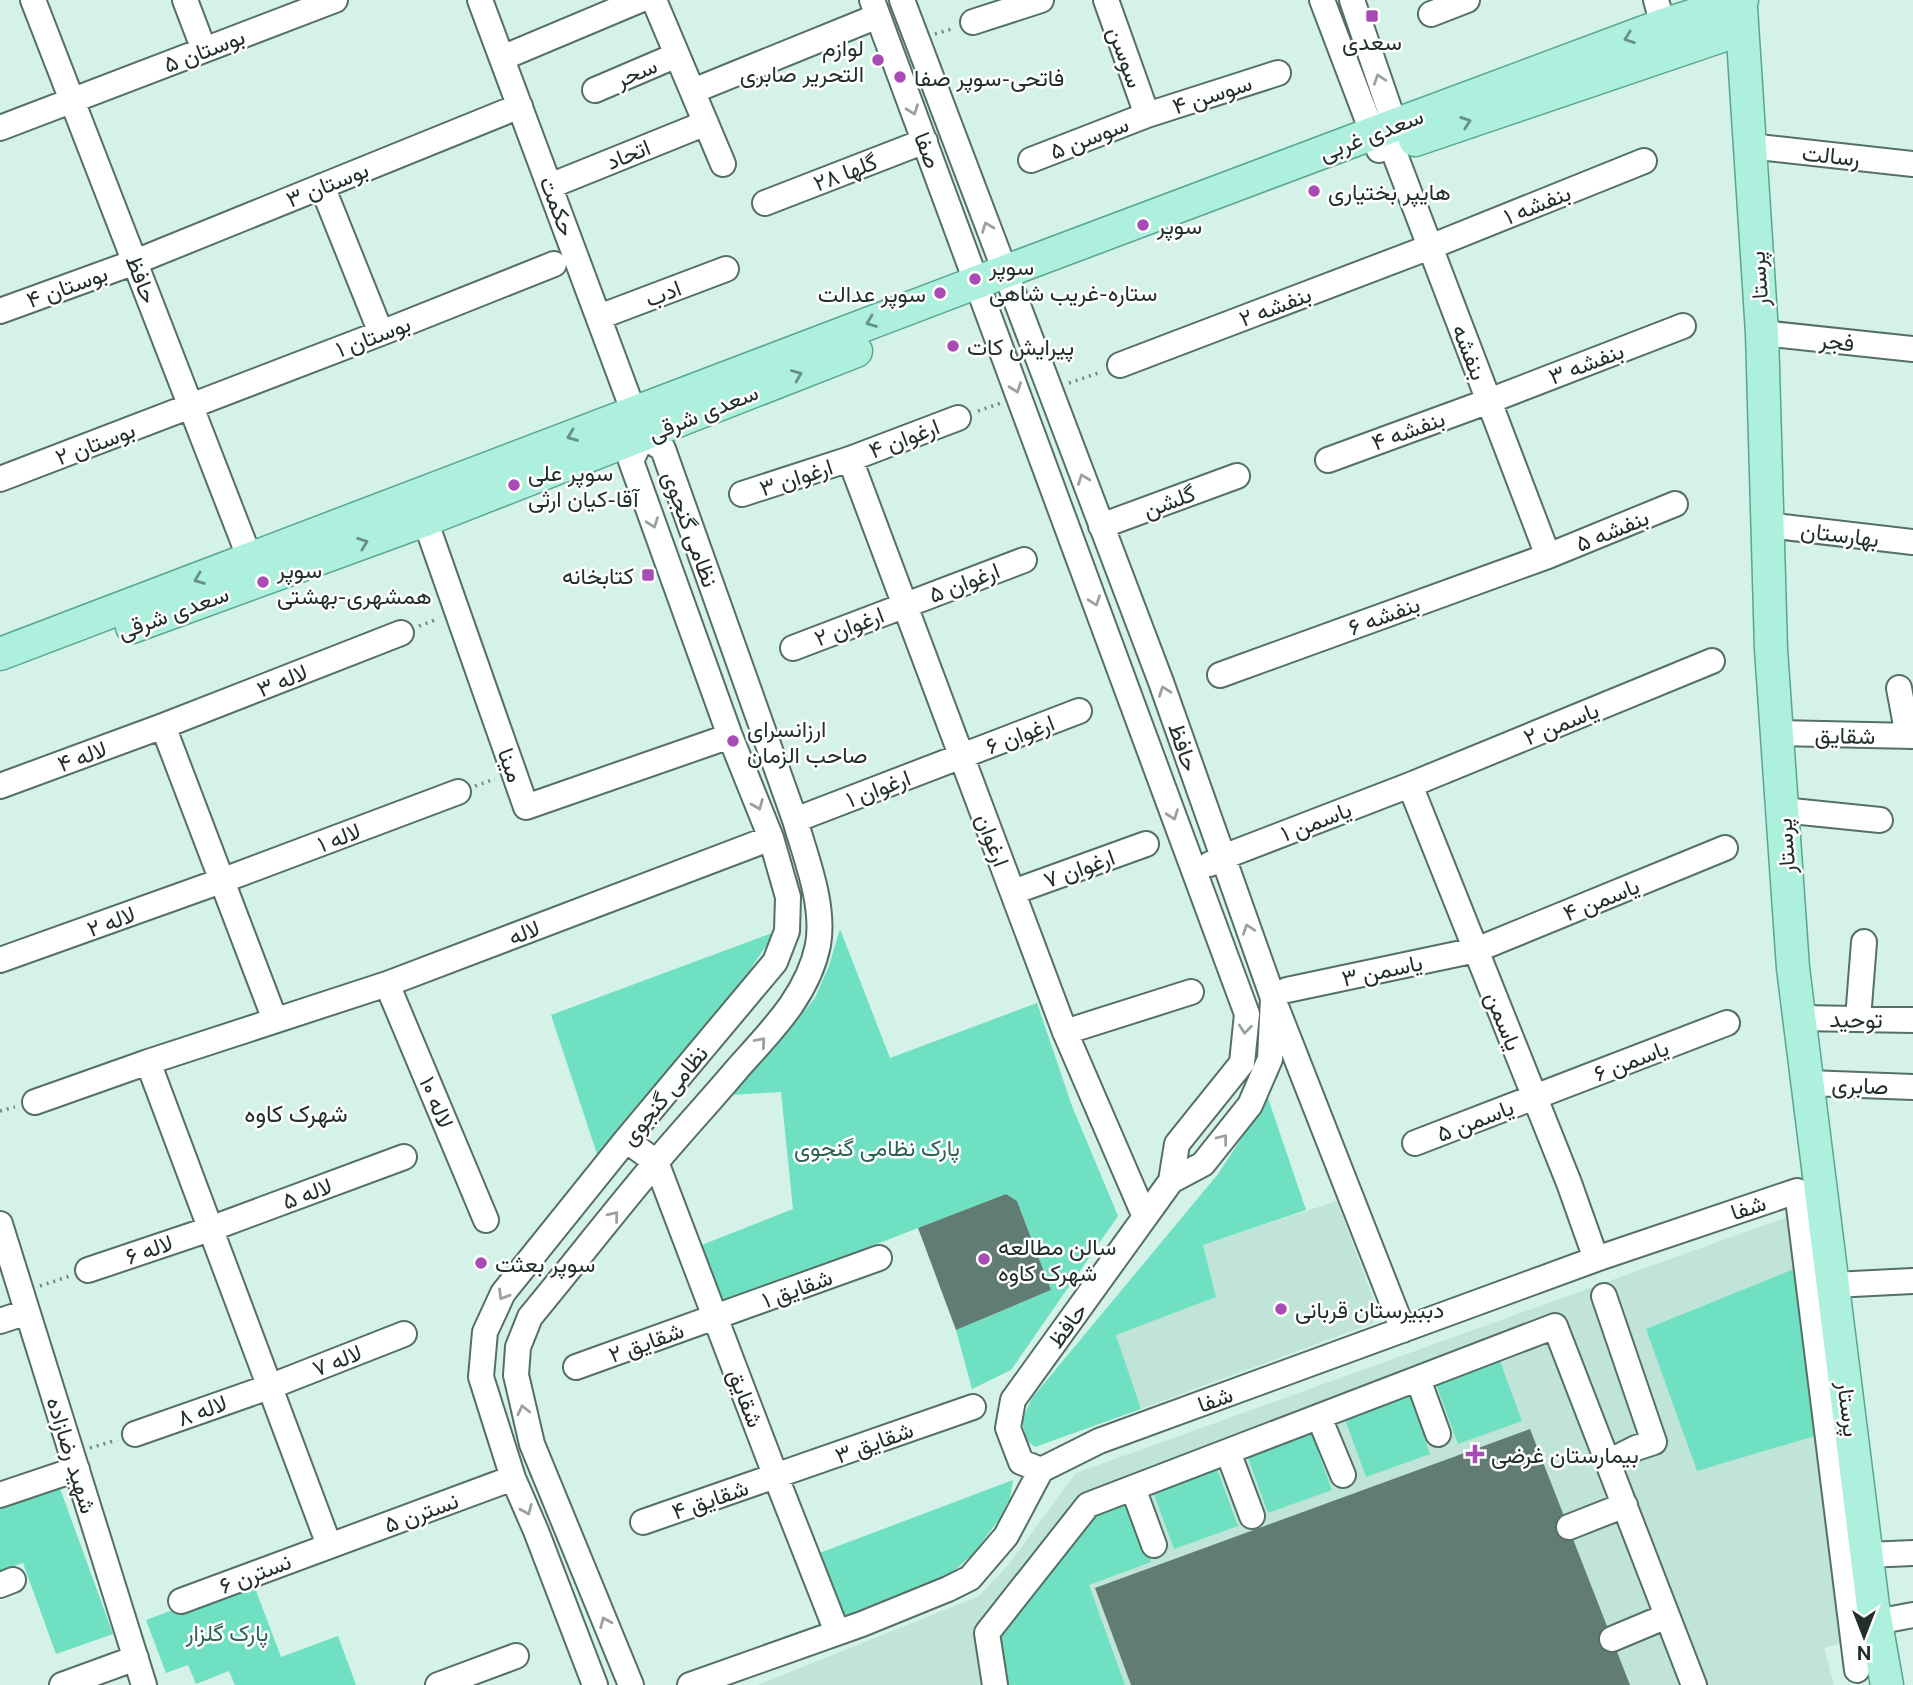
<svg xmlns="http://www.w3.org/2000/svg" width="1913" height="1685" font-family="'Public Sans',Vazirmatn,sans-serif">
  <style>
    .built { fill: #c0e5d8 }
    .green { fill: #6fe0c1 }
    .building { fill: #617c73 }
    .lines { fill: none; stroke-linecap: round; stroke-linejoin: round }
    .minor-casing { stroke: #556f66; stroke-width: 28 }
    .major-casing { stroke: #58a690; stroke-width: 35 }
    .path { stroke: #738880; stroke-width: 3.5; stroke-dasharray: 2 5; stroke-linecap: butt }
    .minor { stroke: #fff; stroke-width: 24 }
    .major { stroke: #acf0dd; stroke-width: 32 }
    .oneway { stroke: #689084 }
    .oneway2 { stroke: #9ca1a0 }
    .poi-dot { fill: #a94bb5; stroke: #fff; stroke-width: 2.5 }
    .labels { text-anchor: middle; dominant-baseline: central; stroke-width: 5; stroke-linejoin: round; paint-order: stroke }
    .poi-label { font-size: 23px; fill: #232f2b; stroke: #fff; text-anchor: start }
    .street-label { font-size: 23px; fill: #232f2b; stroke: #fff }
    .park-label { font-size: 23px; fill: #2c6354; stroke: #fff }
    .neighbourhood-label { font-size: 24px; fill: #232f2b; stroke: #fff }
  </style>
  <rect width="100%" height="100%" fill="#d4f2e7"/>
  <path class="built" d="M1337 1201 1381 1320 1141 1409 1116 1335 1216 1297 1203 1245Z
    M1787 1217 1848 1641 1824 1648 1834 1685H758L979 1596 1009 1564 1076 1473Z"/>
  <path class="green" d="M840 929 890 1058 1037 1003 1072 1106 1118 1216 1011 1370 972 1389 956 1330 1051 1290 1017 1201 1006 1194 727 1302 716 1293 699 1246 793 1209 781 1092 729 1095 763 1061 815 998 829 966Z
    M775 932 742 982 599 1160 551 1015Z
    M1268 1098 1306 1210 1203 1245 1216 1297 1116 1335 1141 1409 1035 1447 1026 1440 1022 1420 1032 1398 1218 1174Z
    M1794 1269 1818 1435 1697 1471 1646 1329Z
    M1497 1353 1522 1421 1458 1444 1433 1376Z
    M1406 1385 1430 1454 1366 1477 1341 1408Z
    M1307 1421 1332 1490 1268 1513 1243 1444Z
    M1213 1458 1238 1526 1174 1549 1149 1481Z
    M1013 1480 1010 1498 998 1521 973 1554 949 1575 841 1621 817 1554Z
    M58 1483 113 1634 56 1654 23 1563 0 1571V1504Z
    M1127 1497 1151 1562 1089 1585 1125 1685H1005L997 1636 1090 1511Z
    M252 1580 281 1657 338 1636 356 1685H235L229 1671 196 1684 188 1665 166 1673 146 1620Z"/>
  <path class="building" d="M1006 1194 1017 1201 1051 1290 956 1330 918 1228Z
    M1530 1429 1630 1685H1131L1095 1588Z"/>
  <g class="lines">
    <defs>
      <path id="minor" d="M33 0 250 559
        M185 0 204 50
        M480 0 640 429
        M654 0 723 164
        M872 0 1247 1014 1242 1063 1177 1144 1171 1181
        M902 0 1161 682 1273 998 1270 1059 1250 1105 1203 1164 1171 1181 1013 1400 1008 1428 1021 1462 1041 1470
        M1106 0 1147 115
        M1322 0 1379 150
        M1352 0 1400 140
        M1656 0 1663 25
        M1431 14 1467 0
        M973 22 1041 0
        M502 58 640 0
        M595 90 677 55
        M693 91 878 16
        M0 128 335 0
        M1749 146 1913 164
        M1392 147 1548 556
        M1031 160 1147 115 1278 73
        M322 186 381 333
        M550 186 706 123
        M765 203 925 141
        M0 311 135 262 520 106
        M599 317 726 269
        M1762 333 1913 349
        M1120 365 1430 247 1644 161
        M850 459 1065 1032 1145 1217
        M1328 460 1489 401 1683 326
        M0 479 381 333 554 264
        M742 494 850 459 958 418
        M425 520 526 807 730 736
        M1767 525 1913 542
        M1101 526 1237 476
        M793 648 1024 560
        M1220 675 1548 556 1675 504
        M1899 688 1908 736
        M163 726 275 1020
        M1777 733 1913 736
        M1410 785 1569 1183 1596 1259
        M0 786 163 726 401 633
        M1782 810 1880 820
        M795 820 1079 711
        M1210 864 1223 857 1410 785 1712 661
        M1013 892 1146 844
        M0 960 221 881 458 792
        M387 984 486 1220
        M1287 990 1476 950 1725 848
        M1277 1009 1403 1330
        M1800 1018 1913 1020
        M1858 1019 1864 942
        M1065 1032 1191 992
        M148 1062 329 1545
        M1808 1083 1913 1087
        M35 1102 148 1062 387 984 771 838
        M626 1140 656 1162 776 1477 837 1632
        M1415 1143 1727 1023
        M0 1224 144 1685
        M88 1270 210 1229 404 1157
        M1833 1285 1913 1281
        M1604 1296 1654 1442 1636 1448 1608 1462
        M0 1321 27 1312
        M576 1367 879 1258
        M1418 1379 1438 1434
        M1319 1417 1343 1475
        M135 1434 269 1387 404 1334
        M1228 1452 1252 1516
        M1133 1488 1154 1545
        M0 1495 77 1469
        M643 1522 973 1407
        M1569 1527 1625 1505
        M1867 1555 1913 1553
        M0 1585 13 1580
        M181 1601 513 1478
        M1876 1622 1913 1615
        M1612 1639 1667 1616
        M62 1685 136 1658
        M438 1685 516 1656
        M595 1685 536 1531 513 1478 481 1377 485 1332 503 1293 626 1140 775 962 787 931 788 897 771 838 730 736 631 461 643 436
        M631 1685 532 1444 516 1375 518 1347 530 1317C573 1265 614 1212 658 1160 684 1129 712 1099 738 1068 771 1031 808 995 818 945 825 905 806 858 795 820L663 449 643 436
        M690 1685 862 1624 948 1589 970 1578 1006 1536 1041 1470 1099 1441 1596 1259 1797 1191 1857 1670
        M995 1685 987 1633 1088 1505 1555 1326 1694 1685"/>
      <path id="major" d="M1741 8 1762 333 1771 649 1793 968 1873 1606 1887 1685
        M1415 140 1742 29
        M132 627 425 520 856 351
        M0 654 1004 272 1395 125 1663 25 1742 0"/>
    </defs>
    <use href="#minor" class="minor-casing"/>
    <use href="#major" class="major-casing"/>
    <path class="path" d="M935 34 955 28
      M1069 383 1101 372
      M978 411 1001 403
      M419 626 438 619
      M475 786 495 779
      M0 1111 15 1107
      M40 1286 70 1276
      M90 1448 117 1440"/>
    <use href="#minor" class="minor"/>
    <use href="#major" class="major"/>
  </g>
  <defs><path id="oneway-chevron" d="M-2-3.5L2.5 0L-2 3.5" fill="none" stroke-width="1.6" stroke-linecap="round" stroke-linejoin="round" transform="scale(1.75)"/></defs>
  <g class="oneway">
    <use href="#oneway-chevron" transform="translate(1629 38) rotate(160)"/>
    <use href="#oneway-chevron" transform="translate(1466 122) rotate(-19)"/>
    <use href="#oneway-chevron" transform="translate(871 322) rotate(159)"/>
    <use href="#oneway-chevron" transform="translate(797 375) rotate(-22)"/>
    <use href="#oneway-chevron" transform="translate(572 436) rotate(159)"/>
    <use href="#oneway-chevron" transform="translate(363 543) rotate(-20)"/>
    <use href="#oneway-chevron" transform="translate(199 579) rotate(159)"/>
  </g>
  <g class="oneway2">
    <use href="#oneway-chevron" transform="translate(1379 79) rotate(-109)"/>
    <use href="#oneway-chevron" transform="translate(913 110) rotate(70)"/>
    <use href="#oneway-chevron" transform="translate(987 227) rotate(-111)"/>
    <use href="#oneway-chevron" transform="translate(1016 388) rotate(70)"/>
    <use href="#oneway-chevron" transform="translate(1083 479) rotate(-111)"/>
    <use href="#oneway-chevron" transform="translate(653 523) rotate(70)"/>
    <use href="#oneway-chevron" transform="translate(1095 601) rotate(70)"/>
    <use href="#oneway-chevron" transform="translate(1164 691) rotate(-110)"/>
    <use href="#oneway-chevron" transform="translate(758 805) rotate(68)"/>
    <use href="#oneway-chevron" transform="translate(1173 815) rotate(70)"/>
    <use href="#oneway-chevron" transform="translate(1248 929) rotate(-109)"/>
    <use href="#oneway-chevron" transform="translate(1245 1029) rotate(96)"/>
    <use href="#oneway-chevron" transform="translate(761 1042) rotate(-49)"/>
    <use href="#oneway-chevron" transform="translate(1223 1139) rotate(-52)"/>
    <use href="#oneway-chevron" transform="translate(614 1216) rotate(-51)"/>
    <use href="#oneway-chevron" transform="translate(503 1295) rotate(121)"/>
    <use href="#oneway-chevron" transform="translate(523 1410) rotate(-103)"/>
    <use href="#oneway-chevron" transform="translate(527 1510) rotate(66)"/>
    <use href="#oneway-chevron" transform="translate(605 1622) rotate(-113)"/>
  </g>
  <g class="poi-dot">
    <rect x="1365" y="9" width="14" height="14" rx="3.5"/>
    <circle cx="878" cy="60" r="7"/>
    <circle cx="900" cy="77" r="7"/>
    <circle cx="1314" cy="191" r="7"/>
    <circle cx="1143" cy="225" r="7"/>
    <circle cx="975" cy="279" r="7"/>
    <circle cx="940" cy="293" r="7"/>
    <circle cx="953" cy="346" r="7"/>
    <circle cx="514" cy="485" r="7"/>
    <rect x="641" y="568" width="14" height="14" rx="3.5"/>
    <circle cx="263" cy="582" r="7"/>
    <circle cx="733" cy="741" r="7"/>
    <circle cx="984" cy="1259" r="7"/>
    <circle cx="481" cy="1263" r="7"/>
    <circle cx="1281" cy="1309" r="7"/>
    <path d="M1471.5 1443.5h7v7h7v7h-7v7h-7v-7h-7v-7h7z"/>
  </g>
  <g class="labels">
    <g class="poi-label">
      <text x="1372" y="41" text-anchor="middle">سعدی</text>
      <text x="864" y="47" text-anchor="end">لوازم<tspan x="864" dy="26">التحریر صابری</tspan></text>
      <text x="914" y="77">فاتحی-سوپر صفا</text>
      <text x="1328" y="191">هایپر بختیاری</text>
      <text x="1157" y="225">سوپر</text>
      <text x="989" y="266">سوپر<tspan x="989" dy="26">ستاره-غریب شاهی</tspan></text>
      <text x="926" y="293" text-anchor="end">سوپر عدالت</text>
      <text x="967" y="346">پیرایش کات</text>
      <text x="528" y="472">سوپر علی<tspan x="528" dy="26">آقا-کیان ارثی</tspan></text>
      <text x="277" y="569">سوپر<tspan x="277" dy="26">همشهری-بهشتی</tspan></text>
      <text x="634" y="575" text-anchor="end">کتابخانه</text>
      <text x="747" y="728">ارزانسرای<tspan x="747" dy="26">صاحب الزمان</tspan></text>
      <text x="998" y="1246">سالن مطالعه<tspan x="998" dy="26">شهرک کاوه</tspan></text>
      <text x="495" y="1263">سوپر بعثت</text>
      <text x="1295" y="1309">دببیرستان قربانی</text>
      <text x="1491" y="1454">بیمارستان غرضی</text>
    </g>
    <g class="street-label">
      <text transform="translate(204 50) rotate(-21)">بوستان ۵</text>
      <text transform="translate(1126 57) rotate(70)">سوسن</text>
      <text transform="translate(636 72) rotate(-23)">سحر</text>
      <text transform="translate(1212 94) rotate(-18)">سوسن ۴</text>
      <text transform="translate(1371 134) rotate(-21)">سعدی غربی</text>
      <text transform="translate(1089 137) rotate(-21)">سوسن ۵</text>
      <text transform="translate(928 150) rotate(69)">صفا</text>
      <text transform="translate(628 154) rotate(-22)">اتحاد</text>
      <text transform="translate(1831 155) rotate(6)">رسالت</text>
      <text transform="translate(845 172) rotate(-21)">گلها ۲۸</text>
      <text transform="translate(327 184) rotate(-22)">بوستان ۳</text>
      <text transform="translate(1537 204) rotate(-22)">بنفشه ۱</text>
      <text transform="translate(558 206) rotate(69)">حکمت</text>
      <text transform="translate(142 279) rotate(69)">حافظ</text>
      <text transform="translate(1758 279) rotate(-94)">پرستار</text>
      <text transform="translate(67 286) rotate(-20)">بوستان ۴</text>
      <text transform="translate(663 293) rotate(-21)">ادب</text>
      <text transform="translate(1275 306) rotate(-21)">بنفشه ۲</text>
      <text transform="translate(373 336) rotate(-21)">بوستان ۱</text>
      <text transform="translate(1837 341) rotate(6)">فجر</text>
      <text transform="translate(1470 352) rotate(69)">بنفشه</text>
      <text transform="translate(1586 363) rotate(-21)">بنفشه ۳</text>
      <text transform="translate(703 412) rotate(-22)">سعدی شرقی</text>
      <text transform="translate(1408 430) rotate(-20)">بنفشه ۴</text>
      <text transform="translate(904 438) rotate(-21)">ارغوان ۴</text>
      <text transform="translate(95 443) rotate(-21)">بوستان ۲</text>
      <text transform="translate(796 477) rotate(-18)">ارغوان ۳</text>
      <text transform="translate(1169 501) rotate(-20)">گلشن</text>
      <text transform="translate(691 529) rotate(70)">نظامی گنجوی</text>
      <text transform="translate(1612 530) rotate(-22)">بنفشه ۵</text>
      <text transform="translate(1840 534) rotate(7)">بهارستان</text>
      <text transform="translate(964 582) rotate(-21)">ارغوان ۵</text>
      <text transform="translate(173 612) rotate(-20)">سعدی شرقی</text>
      <text transform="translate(1384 615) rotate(-20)">بنفشه ۶</text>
      <text transform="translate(849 626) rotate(-21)">ارغوان ۲</text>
      <text transform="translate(282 680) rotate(-22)">لاله ۳</text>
      <text transform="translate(1561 723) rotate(-22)">یاسمن ۲</text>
      <text transform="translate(1020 734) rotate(-21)">ارغوان ۶</text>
      <text transform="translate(1845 735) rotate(1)">شقایق</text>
      <text transform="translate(1184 747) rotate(71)">حافظ</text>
      <text transform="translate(82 756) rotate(-20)">لاله ۴</text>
      <text transform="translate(511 765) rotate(70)">مینا</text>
      <text transform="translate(878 788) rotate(-21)">ارغوان ۱</text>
      <text transform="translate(1316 821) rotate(-21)">یاسمن ۱</text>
      <text transform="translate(339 837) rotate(-21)">لاله ۱</text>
      <text transform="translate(993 840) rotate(69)">ارغوان</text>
      <text transform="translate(1785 846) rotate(-94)">پرستار</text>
      <text transform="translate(1079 868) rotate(-20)">ارغوان ۷</text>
      <text transform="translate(1601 899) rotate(-22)">یاسمن ۴</text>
      <text transform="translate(111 921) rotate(-20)">لاله ۲</text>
      <text transform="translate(524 932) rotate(-21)">لاله</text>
      <text transform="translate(1382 970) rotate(-12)">یاسمن ۳</text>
      <text transform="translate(1856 1019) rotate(1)">توحید</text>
      <text transform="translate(1504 1021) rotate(68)">یاسمن</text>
      <text transform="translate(1631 1060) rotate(-21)">یاسمن ۶</text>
      <text transform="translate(1860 1085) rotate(2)">صابری</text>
      <text transform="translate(664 1095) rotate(-50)">نظامی گنجوی</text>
      <text transform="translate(437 1102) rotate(67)">لاله ۱۰</text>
      <text transform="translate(1475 1120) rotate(-21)">یاسمن ۵</text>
      <text transform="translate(307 1193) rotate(-20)">لاله ۵</text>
      <text transform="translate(1748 1207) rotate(-19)">شفا</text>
      <text transform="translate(149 1249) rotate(-19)">لاله ۶</text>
      <text transform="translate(797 1288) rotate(-20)">شقایق ۱</text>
      <text transform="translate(1067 1325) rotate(-54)">حافظ</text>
      <text transform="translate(646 1342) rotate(-20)">شقایق ۲</text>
      <text transform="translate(337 1360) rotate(-21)">لاله ۷</text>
      <text transform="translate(746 1398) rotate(69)">شقایق</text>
      <text transform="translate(1215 1399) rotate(-20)">شفا</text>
      <text transform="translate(1849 1409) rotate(83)">پرستار</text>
      <text transform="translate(202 1410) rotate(-20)">لاله ۸</text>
      <text transform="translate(874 1442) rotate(-20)">شقایق ۳</text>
      <text transform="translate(72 1455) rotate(73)">شهید رضازاده</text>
      <text transform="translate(710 1499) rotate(-19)">شقایق ۴</text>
      <text transform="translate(421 1512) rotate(-20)">نسترن ۵</text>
      <text transform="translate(255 1573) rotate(-21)">نسترن ۶</text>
    </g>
    <g class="park-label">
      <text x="877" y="1147">پارک نظامی گنجوی</text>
      <text x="227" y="1632">پارک گلزار</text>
    </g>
    <g class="neighbourhood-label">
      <text x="296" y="1113">شهرک کاوه</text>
    </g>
  </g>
  <g transform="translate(1864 1636) rotate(180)" stroke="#ffffff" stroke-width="5" paint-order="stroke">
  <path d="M0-5L12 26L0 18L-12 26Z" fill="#232f2b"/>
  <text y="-10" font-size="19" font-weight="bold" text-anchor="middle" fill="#232f2b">N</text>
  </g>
</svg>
